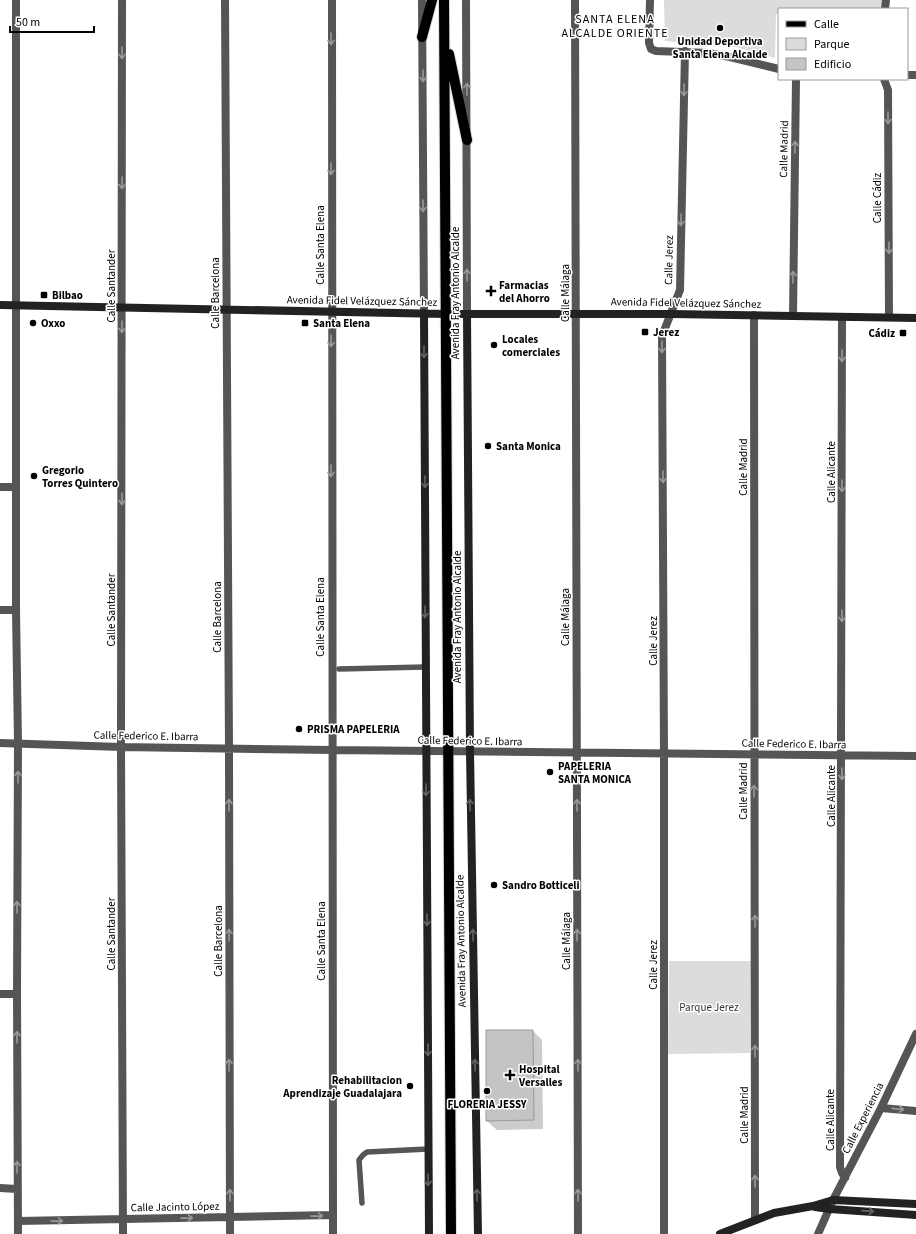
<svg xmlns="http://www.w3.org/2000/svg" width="916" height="1234" font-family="'Source Sans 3',sans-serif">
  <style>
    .green { fill: #dcdcdc }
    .shadow { fill: #0003 }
    .building { fill: #c4c4c4; stroke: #999 }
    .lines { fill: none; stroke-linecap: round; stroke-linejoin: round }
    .primary-casing { stroke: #dbdbdb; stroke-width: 12 }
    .lane { stroke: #555; stroke-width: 5.5 }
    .street { stroke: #555; stroke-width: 8 }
    .secondary { stroke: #222; stroke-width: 8 }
    .primary { stroke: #000; stroke-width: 10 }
    .oneway { stroke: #999 }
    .oneway2 { stroke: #646464 }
    .poi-dot { fill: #000; stroke: #fff; stroke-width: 1.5 }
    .labels { text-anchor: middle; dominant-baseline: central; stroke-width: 3; stroke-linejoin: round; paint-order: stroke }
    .poi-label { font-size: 11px; font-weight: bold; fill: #000; stroke: #fff; text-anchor: start }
    .street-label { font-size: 11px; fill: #000; stroke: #fff }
    .park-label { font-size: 11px; fill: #333; stroke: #fff }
    .neighbourhood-label { font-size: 12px; letter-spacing: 1px; fill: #000; stroke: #fff }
  </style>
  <rect width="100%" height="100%" fill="#fff"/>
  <path class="green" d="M664 0H883L881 9H779V14H776L775 58 732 46 665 41Z
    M669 961H751L750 1053 668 1054Z"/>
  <path class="shadow" d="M533 1031 542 1040 543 1129 497 1130 487 1121Z"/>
  <path class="building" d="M486 1030H533L534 1120 486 1121Z"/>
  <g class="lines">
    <defs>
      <path id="primary" d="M444 0 451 1234
        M422 37 432 0
        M449 54 467 140"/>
    </defs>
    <use href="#primary" class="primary-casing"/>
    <path class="lane" d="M339 669 425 667
      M362 1203 359 1160 363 1155 367 1152 428 1149"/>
    <path class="street" d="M16 0V610L18 743 17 994 18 1234
      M122 0 121 747 123 1234
      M225 0 229 749 230 1234
      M332 0 333 1234
      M422 0 424 313
      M466 0 467 314
      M575 0 578 1234
      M650 0 649 43 651 49 656 51 708 53 730 57 779 69
      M885 9 886 0
      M907 75H916
      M884 79 888 90 889 317
      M754 315 755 1220
      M793 316 796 79
      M842 317 840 1167 842 1173 845 1178
      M0 487H16
      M0 610H16
      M0 743 121 747 332 750 916 756
      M0 994H17
      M881 1108 916 1111
      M0 1188 17 1189
      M18 1221 333 1215
      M664 1234V754L662 336 680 290 685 51
      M818 1234 833 1200 881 1108 916 1034"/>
    <path class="secondary" d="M0 305 446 314H671L916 318
      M424 313 429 1234
      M467 314 470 752 478 1234
      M815 1207 830 1209 916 1215
      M720 1234 774 1213 813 1206 833 1200 916 1204"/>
    <use href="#primary" class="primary"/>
  </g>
  <defs><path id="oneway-shaft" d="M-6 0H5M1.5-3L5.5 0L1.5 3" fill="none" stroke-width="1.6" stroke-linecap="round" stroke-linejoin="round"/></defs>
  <g class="oneway">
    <use href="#oneway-shaft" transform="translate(331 39) rotate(90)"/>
    <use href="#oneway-shaft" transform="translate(122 53) rotate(90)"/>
    <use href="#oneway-shaft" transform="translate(423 76) rotate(90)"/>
    <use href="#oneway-shaft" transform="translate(467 89) rotate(-90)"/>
    <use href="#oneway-shaft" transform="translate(684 90) rotate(91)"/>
    <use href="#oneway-shaft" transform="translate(888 118) rotate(90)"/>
    <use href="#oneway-shaft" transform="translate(795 147) rotate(-89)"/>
    <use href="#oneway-shaft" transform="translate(331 169) rotate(90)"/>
    <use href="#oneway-shaft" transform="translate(122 183) rotate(90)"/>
    <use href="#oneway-shaft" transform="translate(423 206) rotate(90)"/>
    <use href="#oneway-shaft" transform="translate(681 220) rotate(91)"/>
    <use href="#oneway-shaft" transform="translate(889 248) rotate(90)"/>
    <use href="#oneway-shaft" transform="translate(467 275) rotate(-90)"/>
    <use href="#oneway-shaft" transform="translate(793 277) rotate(-89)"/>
    <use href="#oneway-shaft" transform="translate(122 327) rotate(90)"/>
    <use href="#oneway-shaft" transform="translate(331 341) rotate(90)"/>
    <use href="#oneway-shaft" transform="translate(662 347) rotate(90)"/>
    <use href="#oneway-shaft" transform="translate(842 356) rotate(90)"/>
    <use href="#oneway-shaft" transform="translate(331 471) rotate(90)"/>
    <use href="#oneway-shaft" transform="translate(663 477) rotate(90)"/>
    <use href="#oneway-shaft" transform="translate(842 486) rotate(90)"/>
    <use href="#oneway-shaft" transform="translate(122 499) rotate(90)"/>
    <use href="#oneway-shaft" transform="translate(842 616) rotate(90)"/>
    <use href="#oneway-shaft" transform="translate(842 774) rotate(90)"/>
    <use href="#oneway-shaft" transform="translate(18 777) rotate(-90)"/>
    <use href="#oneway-shaft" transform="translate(754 791) rotate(-90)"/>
    <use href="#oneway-shaft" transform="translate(229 805) rotate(-90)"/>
    <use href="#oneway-shaft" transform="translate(577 805) rotate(-90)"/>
    <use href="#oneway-shaft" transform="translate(17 907) rotate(-90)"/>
    <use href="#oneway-shaft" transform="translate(755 921) rotate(-90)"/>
    <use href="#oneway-shaft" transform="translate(229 935) rotate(-90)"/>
    <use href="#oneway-shaft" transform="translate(577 935) rotate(-90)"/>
    <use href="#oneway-shaft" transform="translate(17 1037) rotate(-90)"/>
    <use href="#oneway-shaft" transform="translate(755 1051) rotate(-90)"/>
    <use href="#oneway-shaft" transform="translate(229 1065) rotate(-90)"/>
    <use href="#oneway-shaft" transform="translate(578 1065) rotate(-90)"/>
    <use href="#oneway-shaft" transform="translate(898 1109) rotate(6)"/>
    <use href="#oneway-shaft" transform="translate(17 1167) rotate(-90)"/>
    <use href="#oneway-shaft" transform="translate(755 1181) rotate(-90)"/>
    <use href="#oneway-shaft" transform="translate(230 1195) rotate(-90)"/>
    <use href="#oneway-shaft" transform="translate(578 1195) rotate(-90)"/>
    <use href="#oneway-shaft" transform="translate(317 1216) rotate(-1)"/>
    <use href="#oneway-shaft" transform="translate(187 1218) rotate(-1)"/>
    <use href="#oneway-shaft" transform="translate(57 1221) rotate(-1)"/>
  </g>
  <g class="oneway2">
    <use href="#oneway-shaft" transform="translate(424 352) rotate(90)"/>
    <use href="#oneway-shaft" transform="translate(425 482) rotate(90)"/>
    <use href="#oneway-shaft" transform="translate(425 612) rotate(90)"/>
    <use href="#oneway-shaft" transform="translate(426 790) rotate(90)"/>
    <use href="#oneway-shaft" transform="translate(470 805) rotate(-91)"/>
    <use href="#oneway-shaft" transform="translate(427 920) rotate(90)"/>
    <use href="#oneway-shaft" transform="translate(473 935) rotate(-91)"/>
    <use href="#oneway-shaft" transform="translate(428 1050) rotate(90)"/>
    <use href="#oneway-shaft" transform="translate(475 1065) rotate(-91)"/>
    <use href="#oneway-shaft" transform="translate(428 1180) rotate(90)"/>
    <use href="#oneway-shaft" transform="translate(477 1195) rotate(-91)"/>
    <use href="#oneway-shaft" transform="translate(868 1211) rotate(4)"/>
  </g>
  <g class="poi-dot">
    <circle cx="720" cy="28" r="4"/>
    <path d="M489 285h4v4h4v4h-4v4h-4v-4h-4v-4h4z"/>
    <rect x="40" y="291" width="8" height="8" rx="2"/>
    <circle cx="33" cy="323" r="4"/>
    <rect x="301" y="319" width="8" height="8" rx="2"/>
    <rect x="641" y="328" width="8" height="8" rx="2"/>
    <rect x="899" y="329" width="8" height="8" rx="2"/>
    <circle cx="494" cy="345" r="4"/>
    <circle cx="488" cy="446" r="4"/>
    <circle cx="34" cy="476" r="4"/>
    <circle cx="299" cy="729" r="4"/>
    <circle cx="550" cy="772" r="4"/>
    <circle cx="494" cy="885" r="4"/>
    <path d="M508 1069h4v4h4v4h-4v4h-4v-4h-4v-4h4z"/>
    <circle cx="410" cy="1086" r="4"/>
    <circle cx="487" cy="1091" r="4"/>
  </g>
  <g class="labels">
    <g class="poi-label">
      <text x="720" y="41" text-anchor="middle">Unidad Deportiva<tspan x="720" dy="13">Santa Elena Alcalde</tspan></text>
      <text x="499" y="285">Farmacias<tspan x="499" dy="13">del Ahorro</tspan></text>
      <text x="52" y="295">Bilbao</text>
      <text x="41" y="323">Oxxo</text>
      <text x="313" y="323">Santa Elena</text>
      <text x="653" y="332">Jerez</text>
      <text x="895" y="333" text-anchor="end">Cádiz</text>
      <text x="502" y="339">Locales<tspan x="502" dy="13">comerciales</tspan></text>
      <text x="496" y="446">Santa Monica</text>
      <text x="42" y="470">Gregorio<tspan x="42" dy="13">Torres Quintero</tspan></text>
      <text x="307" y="729">PRISMA PAPELERIA</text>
      <text x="558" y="766">PAPELERIA<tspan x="558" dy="13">SANTA MONICA</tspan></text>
      <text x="502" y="885">Sandro Botticeli</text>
      <text x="519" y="1069">Hospital<tspan x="519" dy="13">Versalles</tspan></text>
      <text x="402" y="1080" text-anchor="end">Rehabilitacion<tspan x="402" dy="13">Aprendizaje Guadalajara</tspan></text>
      <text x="487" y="1104" text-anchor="middle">FLORERIA JESSY</text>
    </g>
    <g class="street-label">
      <text transform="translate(784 149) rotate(-89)">Calle Madrid</text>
      <text transform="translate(877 198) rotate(-90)">Calle Cádiz</text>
      <text transform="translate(320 245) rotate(-90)">Calle Santa Elena</text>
      <text transform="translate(669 260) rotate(-89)">Calle Jerez</text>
      <text transform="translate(111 286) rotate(-90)">Calle Santander</text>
      <text transform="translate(215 293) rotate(-90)">Calle Barcelona</text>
      <text transform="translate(455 293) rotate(-90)">Avenida Fray Antonio Alcalde</text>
      <text transform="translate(565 293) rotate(-90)">Calle Málaga</text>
      <text transform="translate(362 301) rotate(1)">Avenida Fidel Velázquez Sánchez</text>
      <text transform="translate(686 303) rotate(1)">Avenida Fidel Velázquez Sánchez</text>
      <text transform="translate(743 467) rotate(-90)">Calle Madrid</text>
      <text transform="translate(831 472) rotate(-90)">Calle Alicante</text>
      <text transform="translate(111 610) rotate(-90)">Calle Santander</text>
      <text transform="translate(217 617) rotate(-90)">Calle Barcelona</text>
      <text transform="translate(320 617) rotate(-90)">Calle Santa Elena</text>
      <text transform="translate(457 617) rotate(-90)">Avenida Fray Antonio Alcalde</text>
      <text transform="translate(565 617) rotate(-90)">Calle Málaga</text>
      <text transform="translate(653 641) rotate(-90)">Calle Jerez</text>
      <text transform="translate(146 736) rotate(1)">Calle Federico E. Ibarra</text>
      <text transform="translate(470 741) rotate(1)">Calle Federico E. Ibarra</text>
      <text transform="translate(794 744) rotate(1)">Calle Federico E. Ibarra</text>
      <text transform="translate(743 791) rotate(-90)">Calle Madrid</text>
      <text transform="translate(831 796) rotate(-90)">Calle Alicante</text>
      <text transform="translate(111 934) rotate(-90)">Calle Santander</text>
      <text transform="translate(218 941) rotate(-90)">Calle Barcelona</text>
      <text transform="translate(321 941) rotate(-90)">Calle Santa Elena</text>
      <text transform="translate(461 941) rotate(-91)">Avenida Fray Antonio Alcalde</text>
      <text transform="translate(566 941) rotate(-90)">Calle Málaga</text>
      <text transform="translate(653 965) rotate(-90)">Calle Jerez</text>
      <text transform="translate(744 1115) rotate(-90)">Calle Madrid</text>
      <text transform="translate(863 1118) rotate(-63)">Calle Experiencia</text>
      <text transform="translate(830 1120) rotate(-90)">Calle Alicante</text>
      <text transform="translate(175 1207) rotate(-1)">Calle Jacinto López</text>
    </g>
    <g class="park-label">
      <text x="709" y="1007">Parque Jerez</text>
    </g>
    <g class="neighbourhood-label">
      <text x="615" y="19">SANTA ELENA<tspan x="615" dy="14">ALCALDE ORIENTE</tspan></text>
    </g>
  </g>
  <rect x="778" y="8" width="130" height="72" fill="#ffffff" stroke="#999999"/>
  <rect x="786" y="21" width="20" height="6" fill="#000000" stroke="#999999"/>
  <text x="814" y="28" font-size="12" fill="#000000">Calle</text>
  <rect x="786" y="38" width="20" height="12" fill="#dcdcdc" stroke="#999999"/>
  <text x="814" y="48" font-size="12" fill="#000000">Parque</text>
  <rect x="786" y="58" width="20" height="12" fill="#c4c4c4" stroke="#999999"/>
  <text x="814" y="68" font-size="12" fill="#000000">Edificio</text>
  <path d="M10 26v6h84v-6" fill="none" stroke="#000000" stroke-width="2"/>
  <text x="16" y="26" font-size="12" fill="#000000" stroke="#ffffff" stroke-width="3" paint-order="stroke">50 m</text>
</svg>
